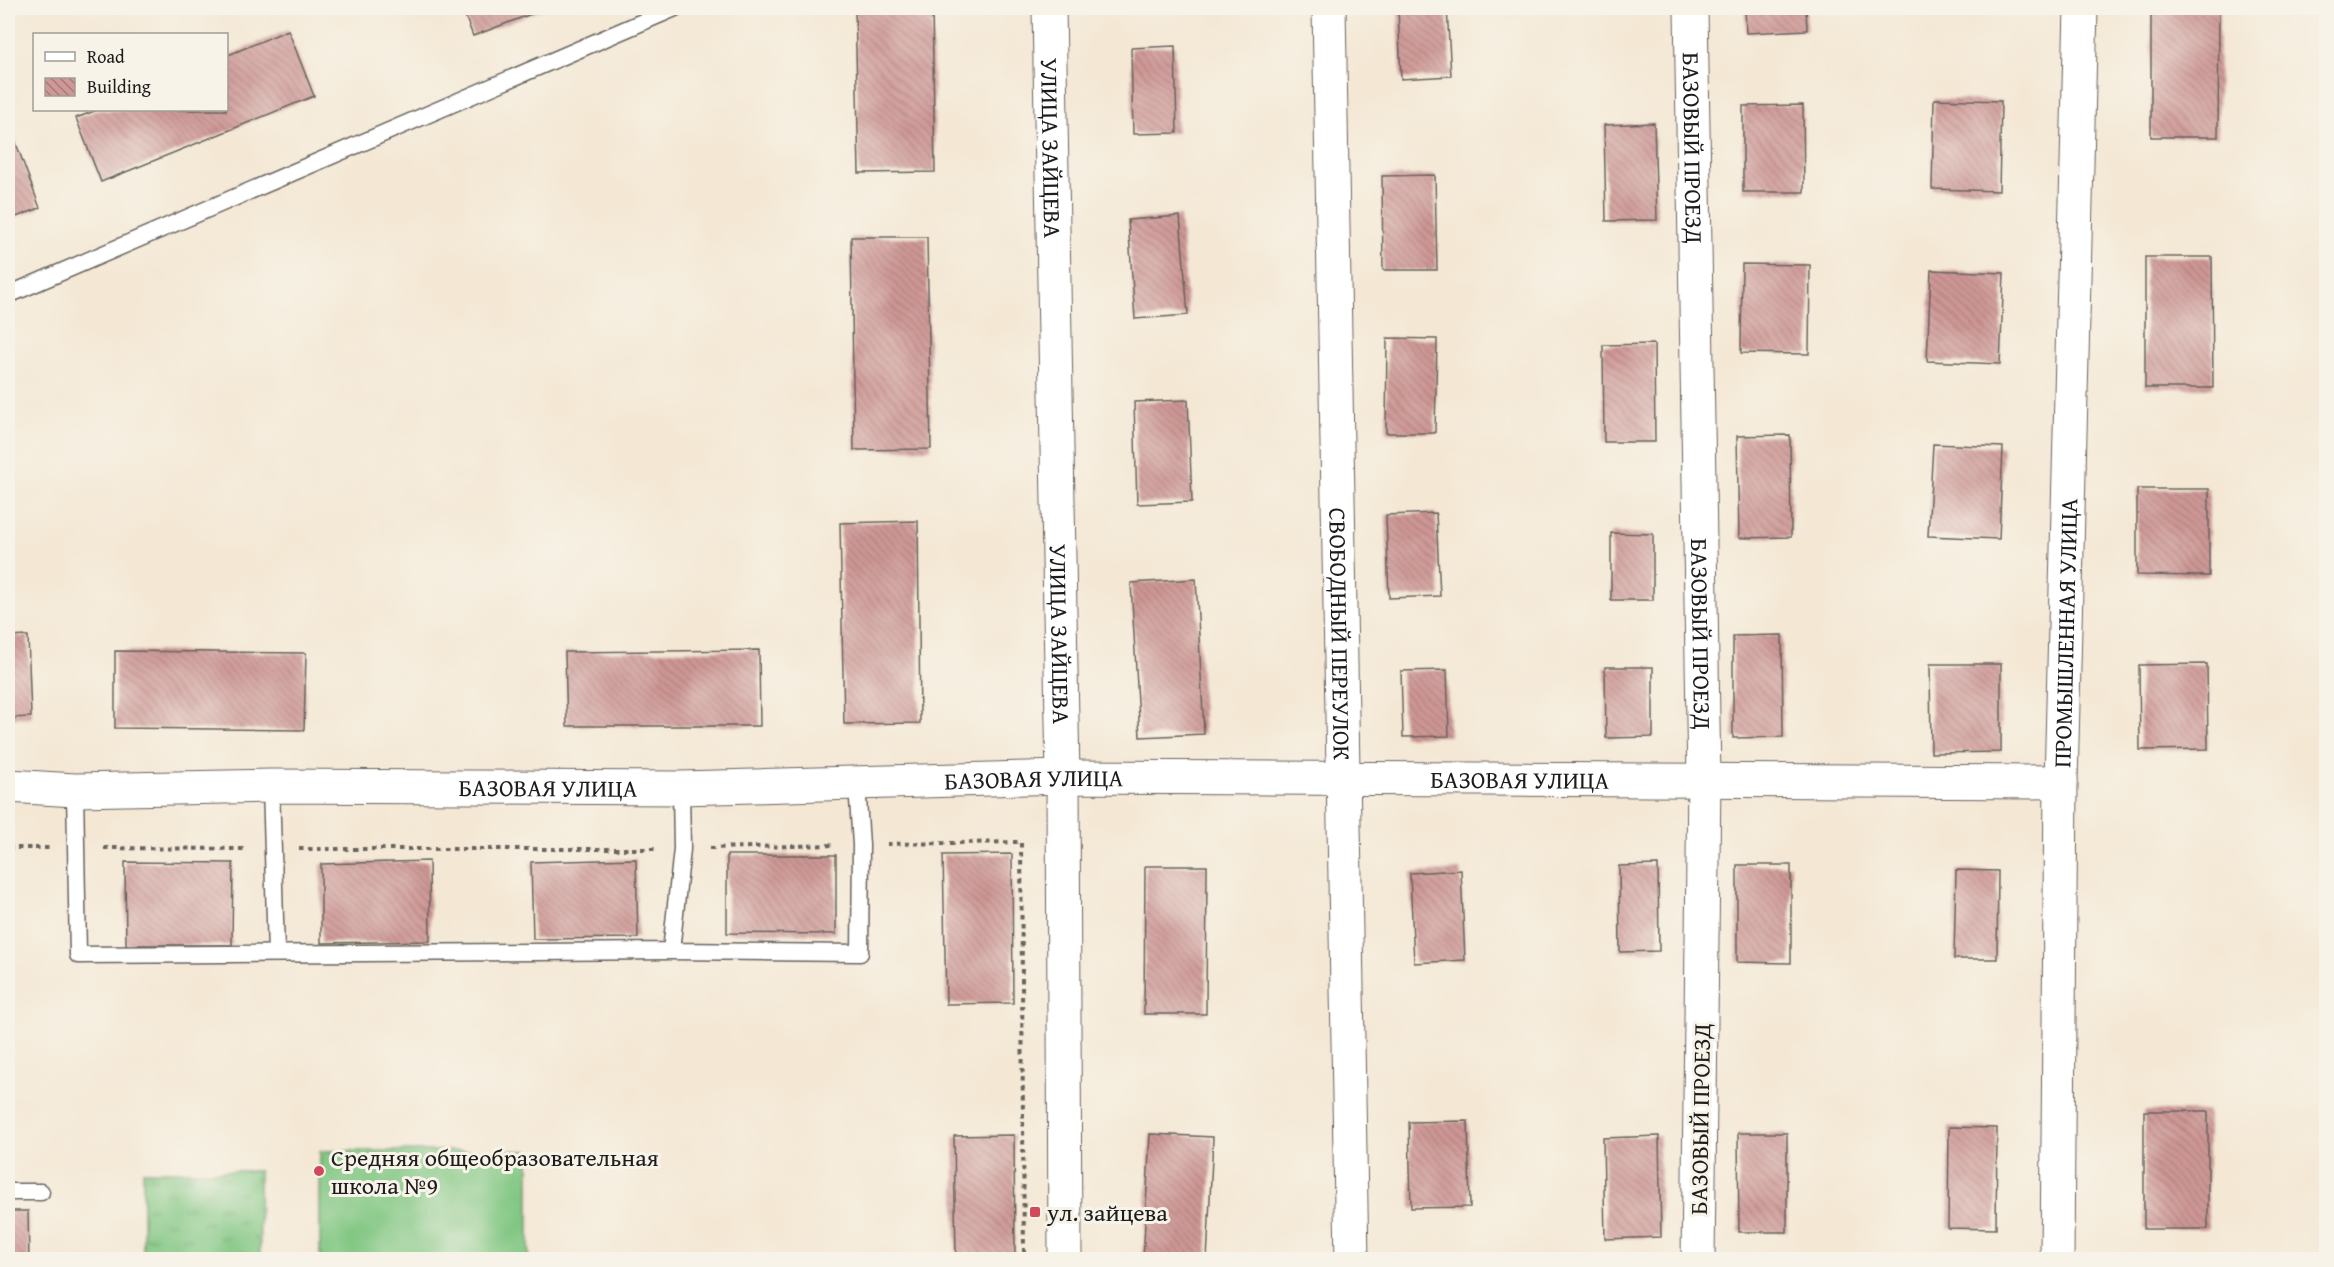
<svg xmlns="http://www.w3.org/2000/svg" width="2334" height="1267" font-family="'Gentium Book Plus',serif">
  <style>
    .grass { fill: url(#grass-tufts); stroke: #4e714e; stroke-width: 1.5 }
    .garden { fill: #7fc681; stroke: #4e714e; stroke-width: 1.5 }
    .building { fill: url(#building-back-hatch) }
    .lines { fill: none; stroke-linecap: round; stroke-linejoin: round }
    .service-casing { stroke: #68635d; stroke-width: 19 }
    .minor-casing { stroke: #68635d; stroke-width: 35 }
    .path { stroke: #68635d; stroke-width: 4; stroke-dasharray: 4.5 4.5; stroke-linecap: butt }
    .service { stroke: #fff; stroke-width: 16 }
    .minor { stroke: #fff; stroke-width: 33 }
    .poi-dot { fill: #d1495b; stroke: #f7f3e8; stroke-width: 2 }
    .labels { text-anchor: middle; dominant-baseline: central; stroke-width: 6; stroke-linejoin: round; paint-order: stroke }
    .street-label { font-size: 24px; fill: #1c1c1c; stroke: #f7f3e8 }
    .poi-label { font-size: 24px; fill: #1c1c1c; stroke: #f7f3e8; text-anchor: start }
  </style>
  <defs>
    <pattern id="grass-tufts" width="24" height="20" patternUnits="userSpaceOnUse" patternTransform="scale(1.5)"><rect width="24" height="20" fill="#7fc681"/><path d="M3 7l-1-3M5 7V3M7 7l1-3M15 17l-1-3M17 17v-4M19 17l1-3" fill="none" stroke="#67a069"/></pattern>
    <pattern id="building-back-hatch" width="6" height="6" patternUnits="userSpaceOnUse" patternTransform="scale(1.5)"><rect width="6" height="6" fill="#cf9896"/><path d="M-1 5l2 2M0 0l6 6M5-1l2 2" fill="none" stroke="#a77b7a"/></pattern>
  </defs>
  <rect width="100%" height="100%" fill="#f7f3e8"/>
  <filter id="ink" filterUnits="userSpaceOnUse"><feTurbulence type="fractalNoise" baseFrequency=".0167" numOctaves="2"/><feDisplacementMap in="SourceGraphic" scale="12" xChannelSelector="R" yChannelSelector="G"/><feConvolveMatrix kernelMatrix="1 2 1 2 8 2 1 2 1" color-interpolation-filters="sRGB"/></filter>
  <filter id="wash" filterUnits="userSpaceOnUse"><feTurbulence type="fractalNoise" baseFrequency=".008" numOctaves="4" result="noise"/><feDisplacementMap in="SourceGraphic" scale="24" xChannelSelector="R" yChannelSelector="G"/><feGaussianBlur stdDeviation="1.35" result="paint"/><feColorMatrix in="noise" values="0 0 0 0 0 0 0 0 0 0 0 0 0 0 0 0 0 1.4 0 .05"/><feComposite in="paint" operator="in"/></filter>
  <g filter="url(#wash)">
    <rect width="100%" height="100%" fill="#f4e8d5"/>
    <path class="grass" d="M143 1171H259L260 1259H143Z"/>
    <path class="garden" d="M320 1151H529V1259H320Z"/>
    <g id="blocks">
      <path class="building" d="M462 8H547L473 36Z
        M855 8H932L935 172 859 173Z
        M1398 8H1447L1451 76 1401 79Z
        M1745 8H1806L1807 30 1746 33Z
        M2151 10H2219L2218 137H2151Z
        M288 30 314 96 101 182 76 118 97 110H226V56Z
        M1175 46 1177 133 1133 134 1131 48Z
        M1934 99 2001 101 1999 191 1932 189Z
        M1803 105 1804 192H1743V106Z
        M1654 123 1657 220 1606 221 1604 125Z
        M13 135 40 208 8 220V137Z
        M1435 175 1437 270H1383L1382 176Z
        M1180 216 1188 315 1135 319 1128 220Z
        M851 237H927L931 449 854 450Z
        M2145 257H2212L2213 388H2145Z
        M1742 264 1810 265 1809 354 1741 353Z
        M1931 270 2004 273 2000 364 1927 361Z
        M1387 338 1437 339 1435 433H1386Z
        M1654 344 1655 442H1604L1603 345Z
        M1188 400 1192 502 1137 504 1134 402Z
        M1790 435 1791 537 1739 538 1737 436Z
        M1933 444 2003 447 1999 539 1928 536Z
        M2137 489H2209V576L2137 575Z
        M1436 513 1440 596 1389 598 1386 515Z
        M918 521 920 723 844 724 840 523Z
        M1611 533 1653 534V600H1611Z
        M1196 579 1204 734 1140 737 1131 583Z
        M1782 635 1783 737 1733 738V636Z
        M28 636 31 717 8 718V637Z
        M759 650 760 726H567L565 652Z
        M115 651 306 653 304 730 115 728Z
        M1930 664H2001V752L1931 753Z
        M2207 664 2208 749 2140 750 2139 665Z
        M1605 667H1653V737L1606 738Z
        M1447 670 1449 736 1403 737 1401 671Z
        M1012 854 1013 1003 946 1004 943 855Z
        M727 855H836V934L727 933Z
        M636 859 638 938 533 939 531 862Z
        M429 861 430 941 321 943V864Z
        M125 862 233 863 232 945H126Z
        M1658 865 1659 951 1620 952 1619 866Z
        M1737 865H1791V963L1737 962Z
        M1145 866H1207L1206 1014H1144Z
        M1461 870 1465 960 1414 963 1410 873Z
        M1956 870 1998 871 1997 959H1954Z
        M2144 1111H2208V1229H2144Z
        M1468 1121 1470 1207 1411 1208 1409 1122Z
        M1949 1127 1997 1128 1996 1229 1948 1228Z
        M1738 1133H1787V1232H1739Z
        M1150 1134 1213 1137 1207 1260H1143Z
        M1014 1135 1015 1260H956L954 1136Z
        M1659 1136 1661 1237 1605 1239 1603 1138Z
        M8 1211H28L29 1260H8Z"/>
    </g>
  </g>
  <g filter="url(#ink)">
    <use href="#blocks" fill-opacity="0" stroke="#68635d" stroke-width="1.5"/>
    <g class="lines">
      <defs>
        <path id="service" d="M8 295 675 8
          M271 786 276 953
          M75 790 78 955 671 951 860 953 861 845 857 784
          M671 951 682 849 681 788
          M8 1192H41"/>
        <g id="minor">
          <path id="s1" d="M1049 8 1063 777 1065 1260"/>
          <path id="s2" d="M1329 8 1352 1260"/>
          <path id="s3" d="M1691 8 1704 780 1698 1260"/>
          <path id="s4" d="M8 786 75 790 271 786 681 788 1063 777 2061 782"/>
          <path id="s5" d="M2057 1260 2061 782 2081 8"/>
        </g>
      </defs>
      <use href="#service" class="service-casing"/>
      <use href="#minor" class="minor-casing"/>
      <path class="path" d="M887 844 1021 842 1024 1260
        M8 848H49
        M104 848 247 849
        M710 848 835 845
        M299 849H655"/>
      <use href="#service" class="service"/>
      <use href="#minor" class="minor"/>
    </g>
  </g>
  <g class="poi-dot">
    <circle cx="319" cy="1171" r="6"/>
    <rect x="1029" y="1206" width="12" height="12" rx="3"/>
  </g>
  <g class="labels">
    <g class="street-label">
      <text stroke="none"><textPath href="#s1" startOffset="140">УЛИЦА ЗАЙЦЕВА</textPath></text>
      <text stroke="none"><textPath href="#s3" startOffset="140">БАЗОВЫЙ ПРОЕЗД</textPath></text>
      <text stroke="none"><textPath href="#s1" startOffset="626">УЛИЦА ЗАЙЦЕВА</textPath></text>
      <text stroke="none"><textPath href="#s2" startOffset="626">СВОБОДНЫЙ ПЕРЕУЛОК</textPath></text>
      <text stroke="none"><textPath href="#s3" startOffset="626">БАЗОВЫЙ ПРОЕЗД</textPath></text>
      <text stroke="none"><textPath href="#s5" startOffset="627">ПРОМЫШЛЕННАЯ УЛИЦА</textPath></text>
      <text stroke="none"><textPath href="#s4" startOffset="1026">БАЗОВАЯ УЛИЦА</textPath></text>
      <text stroke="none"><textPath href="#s4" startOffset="1512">БАЗОВАЯ УЛИЦА</textPath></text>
      <text stroke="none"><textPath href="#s4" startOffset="540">БАЗОВАЯ УЛИЦА</textPath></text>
      <text transform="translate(1700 1119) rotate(-89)">БАЗОВЫЙ ПРОЕЗД</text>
    </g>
    <g class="poi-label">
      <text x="331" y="1157">Средняя общеобразовательная<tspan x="331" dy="28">школа №9</tspan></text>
      <text x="1047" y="1212">ул. зайцева</text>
    </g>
  </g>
  <rect width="2334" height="1267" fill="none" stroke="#f7f3e8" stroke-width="30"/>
  <rect x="33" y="33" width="195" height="78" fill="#f7f3e8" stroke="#9f9d96" stroke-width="1.5"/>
  <rect x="45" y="52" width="30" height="9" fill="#ffffff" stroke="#9f9d96" stroke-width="1.5"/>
  <text x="87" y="63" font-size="18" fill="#1c1c1c">Road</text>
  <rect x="45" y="78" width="30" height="18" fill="url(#building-back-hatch)" stroke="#9f9d96" stroke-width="1.5"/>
  <text x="87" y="93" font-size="18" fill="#1c1c1c">Building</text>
</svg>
